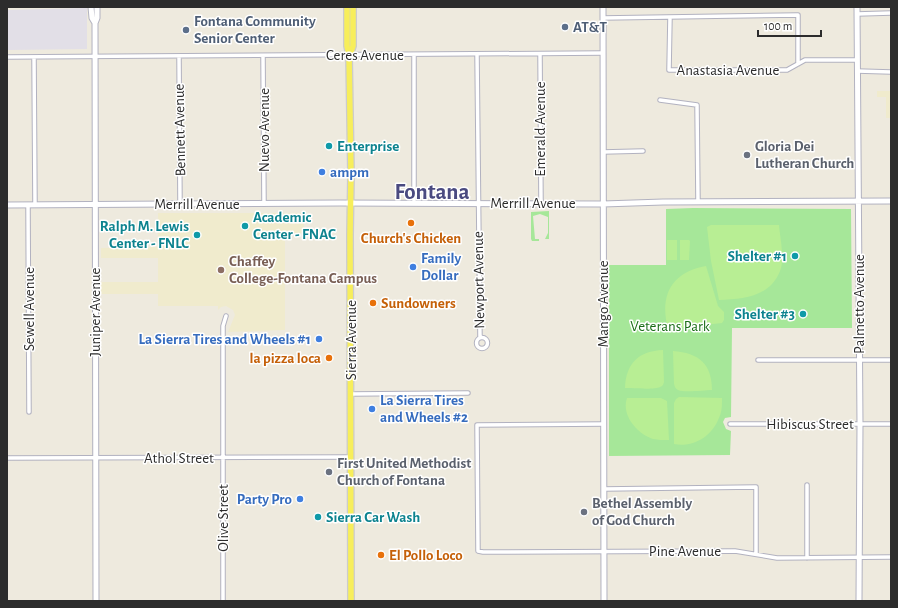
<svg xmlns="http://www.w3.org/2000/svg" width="898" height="608" font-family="'Alegreya Sans',sans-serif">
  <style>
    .industrial { fill: #e2dfe7 }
    .education { fill: #f0ebcd }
    .green { fill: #a6e799; fill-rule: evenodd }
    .pitch { fill: #b8ee94 }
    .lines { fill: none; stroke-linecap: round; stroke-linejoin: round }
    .street-casing { stroke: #b2b2c0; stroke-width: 5.5 }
    .secondary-casing { stroke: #b2b2c0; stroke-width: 7 }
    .primary-casing { stroke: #ccc; stroke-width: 8 }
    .street { stroke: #fff; stroke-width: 3.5 }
    .secondary { stroke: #fff; stroke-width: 5 }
    .primary { stroke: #f7ee5b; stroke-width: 5.5 }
    .service-dot { fill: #5c6f8a; stroke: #fff; stroke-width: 1.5 }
    .culture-dot { fill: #0f9aa8; stroke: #fff; stroke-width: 1.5 }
    .worship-dot { fill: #6b7280; stroke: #fff; stroke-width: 1.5 }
    .shop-dot { fill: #3f7fe0; stroke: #fff; stroke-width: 1.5 }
    .food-dot { fill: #e8710a; stroke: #fff; stroke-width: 1.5 }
    .education-dot { fill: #8d6e63; stroke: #fff; stroke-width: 1.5 }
    .labels { text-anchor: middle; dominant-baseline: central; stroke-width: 3; stroke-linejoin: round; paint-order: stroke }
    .service-label { font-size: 15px; font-weight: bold; fill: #4e5e75; stroke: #fff; text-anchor: start }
    .street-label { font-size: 15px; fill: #2c2c2c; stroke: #fff }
    .culture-label { font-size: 15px; font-weight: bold; fill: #0d838f; stroke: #fff; text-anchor: start }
    .worship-label { font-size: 15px; font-weight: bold; fill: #5b616d; stroke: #fff; text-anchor: start }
    .shop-label { font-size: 15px; font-weight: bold; fill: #366cbe; stroke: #fff; text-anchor: start }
    .food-label { font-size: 15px; font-weight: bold; fill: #c56008; stroke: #fff; text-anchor: start }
    .education-label { font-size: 15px; font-weight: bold; fill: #785e54; stroke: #fff; text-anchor: start }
    .park-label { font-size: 15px; fill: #1a6e18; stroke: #fff }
    .town-label { font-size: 23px; font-weight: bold; fill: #4a4a80; stroke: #fff }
  </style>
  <rect width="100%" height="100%" fill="#eeeade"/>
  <path class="industrial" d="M87 8V49L7 50V10Z"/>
  <path class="education" d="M877 91H891V118H886V97H877Z
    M158 213H304V233H285V330L228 332 235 315 233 310 226 306 221 307 218 310V306H158V294H101V282H158V258H101V248L158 247Z"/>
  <path class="green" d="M693 208 851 209 852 328H732L731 417 725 418 723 422 726 429 731 431 730 455 609 456V265H666V209Z
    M549 211V239H539V241H532L531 239V212ZM540 214 548 217V233L545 239H535L533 216Z"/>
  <path class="pitch" d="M711 225H779C780 238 785 259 780 271 770 297 743 299 719 300L711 261 707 227Z
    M667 240H677V260H667Z
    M680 240H689L690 241 689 260H680Z
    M706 266 718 306 724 312V320L722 323 668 329C659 295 672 272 706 266Z
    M663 350 664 382C663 385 663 386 660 387 655 390 632 388 625 388 626 363 639 351 663 350Z
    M673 351C699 353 712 364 712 390 704 390 685 393 678 390 675 388 675 387 674 384Z
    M679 397 722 398C722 406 722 413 718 420 711 437 692 448 674 444V403L676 399Z
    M627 398H661L667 401 669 440C663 440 658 440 653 439 637 434 621 415 627 398Z"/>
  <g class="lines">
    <defs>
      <path id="street" d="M857 14 891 13
        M670 17 669 70H787L805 60H857
        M603 18 798 15V64
        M477 54 480 338
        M540 54 541 203
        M414 55V203
        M179 56 180 204
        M263 56 264 204
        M7 57 603 53
        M34 57 35 205
        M857 71 891 72
        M660 100 697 105 698 202
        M603 152 643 151
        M28 205 29 412
        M476.5 343a5.5 5.5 0 1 1 11 0a5.5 5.5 0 1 1-11 0Z
        M758 360H891
        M351 394 468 393
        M604 424 477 425 478 551 483 552 735 551 777 558 891 557
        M730 424H891
        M7 458 351 457
        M807 485V558
        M604 489 756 487V554
        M223 601V326L226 316"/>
      <path id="secondary" d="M91 7 92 18 95 23
        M603 7 604 601
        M857 7 860 424 859 601
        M7 205 340 203 603 204 663 202 891 201
        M96 601 95 23 97 18V7"/>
      <path id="primary" d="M347 7V46L349 55 351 175 350 234 351 601
        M350 55 353 46V7"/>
    </defs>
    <use href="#street" class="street-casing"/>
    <use href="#secondary" class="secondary-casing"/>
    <use href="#primary" class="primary-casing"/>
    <use href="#street" class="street"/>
    <use href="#secondary" class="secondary"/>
    <use href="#primary" class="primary"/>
  </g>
  <g class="service-dot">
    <circle cx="565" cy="27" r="4"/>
    <circle cx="186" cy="30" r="4"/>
  </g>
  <g class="culture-dot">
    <circle cx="329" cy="146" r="4"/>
    <circle cx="245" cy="226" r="4"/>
    <circle cx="197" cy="235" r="4"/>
    <circle cx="795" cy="256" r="4"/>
    <circle cx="803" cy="314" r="4"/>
    <circle cx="318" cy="517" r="4"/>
  </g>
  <g class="worship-dot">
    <circle cx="747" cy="155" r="4"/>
    <circle cx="329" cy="472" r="4"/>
    <circle cx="584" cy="512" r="4"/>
  </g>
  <g class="shop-dot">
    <circle cx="322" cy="172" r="4"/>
    <circle cx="413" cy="267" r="4"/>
    <circle cx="319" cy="339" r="4"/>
    <circle cx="372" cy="409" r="4"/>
    <circle cx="300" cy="499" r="4"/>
  </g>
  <g class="food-dot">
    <circle cx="411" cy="223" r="4"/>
    <circle cx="373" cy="303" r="4"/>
    <circle cx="329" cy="358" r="4"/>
    <circle cx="381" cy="555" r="4"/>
  </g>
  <circle class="education-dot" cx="221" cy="270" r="4"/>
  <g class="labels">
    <g class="service-label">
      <text x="194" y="21">Fontana Community<tspan x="194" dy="17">Senior Center</tspan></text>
      <text x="573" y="27">AT&amp;T</text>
    </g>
    <g class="street-label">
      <text x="365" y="55">Ceres Avenue</text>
      <text x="728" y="70">Anastasia Avenue</text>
      <text transform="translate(540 129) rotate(-90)">Emerald Avenue</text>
      <text transform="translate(180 130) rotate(-91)">Bennett Avenue</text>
      <text transform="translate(264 130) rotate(-90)">Nuevo Avenue</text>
      <text x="533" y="203">Merrill Avenue</text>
      <text x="197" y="204">Merrill Avenue</text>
      <text transform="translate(479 280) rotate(-91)">Newport Avenue</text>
      <text transform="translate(603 304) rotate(-90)">Mango Avenue</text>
      <text transform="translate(859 304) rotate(-90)">Palmetto Avenue</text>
      <text transform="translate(29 309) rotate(-90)">Sewell Avenue</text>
      <text transform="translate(95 312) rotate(-90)">Juniper Avenue</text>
      <text transform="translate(351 340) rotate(-90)">Sierra Avenue</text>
      <text x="810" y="424">Hibiscus Street</text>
      <text x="179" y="458">Athol Street</text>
      <text transform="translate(223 518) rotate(-90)">Olive Street</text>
      <text x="685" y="551">Pine Avenue</text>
    </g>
    <g class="culture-label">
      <text x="337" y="146">Enterprise</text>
      <text x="253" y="217">Academic<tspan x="253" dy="17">Center - FNAC</tspan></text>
      <text x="189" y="226" text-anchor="end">Ralph M. Lewis<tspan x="189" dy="17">Center - FNLC</tspan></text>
      <text x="787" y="256" text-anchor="end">Shelter #1</text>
      <text x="795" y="314" text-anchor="end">Shelter #3</text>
      <text x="326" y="517">Sierra Car Wash</text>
    </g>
    <g class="worship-label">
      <text x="755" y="146">Gloria Dei<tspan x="755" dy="17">Lutheran Church</tspan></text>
      <text x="337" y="463">First United Methodist<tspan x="337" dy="17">Church of Fontana</tspan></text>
      <text x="592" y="503">Bethel Assembly<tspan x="592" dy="17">of God Church</tspan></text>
    </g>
    <g class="shop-label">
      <text x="330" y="172">ampm</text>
      <text x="421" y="258">Family<tspan x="421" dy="17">Dollar</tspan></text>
      <text x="311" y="339" text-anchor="end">La Sierra Tires and Wheels #1</text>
      <text x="380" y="400">La Sierra Tires<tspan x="380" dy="17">and Wheels #2</tspan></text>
      <text x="292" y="499" text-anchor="end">Party Pro</text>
    </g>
    <g class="food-label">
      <text x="411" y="238" text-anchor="middle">Church's Chicken</text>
      <text x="381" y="303">Sundowners</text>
      <text x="321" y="358" text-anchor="end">la pizza loca</text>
      <text x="389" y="555">El Pollo Loco</text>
    </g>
    <g class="education-label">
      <text x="229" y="261">Chaffey<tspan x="229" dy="17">College-Fontana Campus</tspan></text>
    </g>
    <g class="park-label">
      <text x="670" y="326">Veterans Park</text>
    </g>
    <g class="town-label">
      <text x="432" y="192">Fontana</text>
    </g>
  </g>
  <rect width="898" height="608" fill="none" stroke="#2c2c2c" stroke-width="16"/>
  <path d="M758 30v6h63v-6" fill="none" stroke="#2c2c2c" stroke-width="2"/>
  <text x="764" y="30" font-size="12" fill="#2c2c2c" stroke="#ffffff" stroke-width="3" paint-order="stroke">100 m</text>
</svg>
